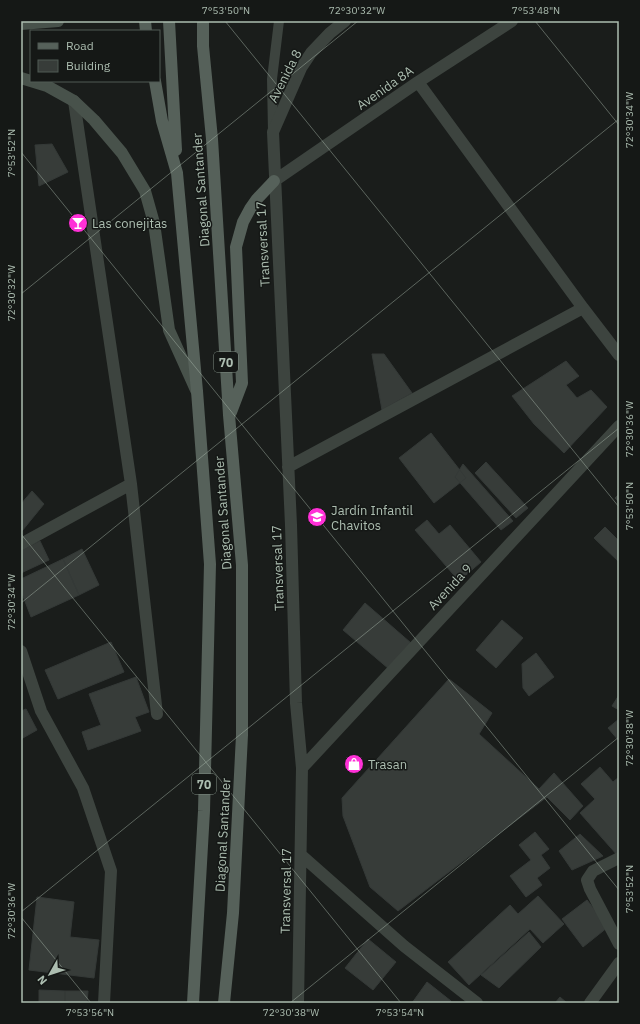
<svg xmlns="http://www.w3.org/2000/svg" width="640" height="1024" font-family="'IBM Plex Sans',sans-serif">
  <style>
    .building { fill: #373c39; stroke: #343937 }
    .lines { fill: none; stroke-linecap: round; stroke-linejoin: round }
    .lane { stroke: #3d443f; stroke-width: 10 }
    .street { stroke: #3d443f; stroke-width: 12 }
    .secondary { stroke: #48524b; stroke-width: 12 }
    .primary { stroke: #56615a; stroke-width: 12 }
    .ticks { fill: none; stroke: #acbdb0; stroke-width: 1; stroke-opacity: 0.45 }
    .labels { text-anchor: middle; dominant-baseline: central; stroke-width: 3; stroke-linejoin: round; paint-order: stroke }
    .shield { fill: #151816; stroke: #7f8c82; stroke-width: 1 }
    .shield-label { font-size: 12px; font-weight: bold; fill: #acbdb0 }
    .street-label { font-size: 13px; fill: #acbdb0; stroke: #151816 }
    .poi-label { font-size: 13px; fill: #acbdb0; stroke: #151816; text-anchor: start }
    .neatline { fill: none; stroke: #acbdb0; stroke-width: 1.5 }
    .ticks-label { font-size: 10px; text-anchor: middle; fill: #acbdb0 }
  </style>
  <rect width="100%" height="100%" fill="#1a1d1b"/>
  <path class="building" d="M52 144 68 172 39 186 35 145Z
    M372 354H384L412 393 382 410Z
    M566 361 579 376 566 385 577 398 591 390 607 407 564 453 534 424 512 396Z
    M431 433 466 478 434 503 399 458Z
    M486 462 528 508 516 518 475 473Z
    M463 464 513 521 501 530 455 477Z
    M32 491 44 504 22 531 21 530V504Z
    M619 494V502L615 498Z
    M427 520 439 534 450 525 481 562 459 581 415 530Z
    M605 527 619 541V562L594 538Z
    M40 541 49 560 21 573V550Z
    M82 549 99 585 79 595 63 559Z
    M63 559 79 595 31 617 21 591V579Z
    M365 603 411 643 389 669 343 630Z
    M502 620 523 638 496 668 476 650Z
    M111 642 124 672 58 699 45 670Z
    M536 653 554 677 529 696 523 688 522 664Z
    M136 677 149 712 135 717 141 731 88 750 82 732 101 725 89 694Z
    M449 679 492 713 479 734 539 789 554 773 583 806 570 820 547 797 398 911 370 887 343 816 342 798Z
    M619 695V710L612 706Z
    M26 709 37 730 21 739V711Z
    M619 719V741L608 728Z
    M600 767 613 782 619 777 618 856 580 813 595 799 581 784Z
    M535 832 549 849 541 855 550 868 537 878 542 885 526 897 510 876 531 860 519 845Z
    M580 834 603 856 572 870 559 851Z
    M538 896 564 924 543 943 530 929 469 985 448 962 510 905 518 914Z
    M37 897 74 902 70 937 99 940 94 978 29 970Z
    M587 900 608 927 583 947 562 919Z
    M529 932 541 947 499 988 481 975Z
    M368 939 396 962 373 990 345 968Z
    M427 982 451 1001 450 1003H412Z
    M39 990 65 991V1003H39Z
    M65 991H88L87 1003H65Z
    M560 997 567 1003H555Z"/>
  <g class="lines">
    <path class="lane" d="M273 132 272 79 279 21"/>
    <path class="street" d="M418 82 583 308 619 355
      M74 101 131 484 157 714
      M274 181 418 82 512 21
      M288 467 583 308
      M21 544 131 484
      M21 651 41 711 83 788 111 871 104 1003
      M302 768 619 426
      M301 855 404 946 477 1003
      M619 858 593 871 587 880 590 889 619 944
      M298 1003 302 768 296 703 291 525 273 132 301 68 311 53 330 33 345 21
      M590 1003 619 963"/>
    <path class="secondary" d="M21 24 58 21
      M21 78 47 86 74 101 94 120 122 153 145 191 154 223 169 330 196 390"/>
    <path class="primary" d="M145 21 146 31
      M169 21 176 150
      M203 21V46L212 139 229 415 242 565V735L233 913 224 1003
      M155 81 162 121 177 173 197 391 210 564 204 811 193 1003
      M231 412 242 383 236 247 243 222 250 209 257 199 274 181"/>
  </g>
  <path class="ticks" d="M225 21 619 507M535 21 619 125M21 152 619 890M21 294 358 21M21 534 401 1003M21 603 619 119M21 912 619 428M21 917 91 1003M290 1003 619 737"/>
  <defs>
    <symbol id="bar-disc" viewBox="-11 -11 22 22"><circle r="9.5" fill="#ff30d7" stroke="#151816"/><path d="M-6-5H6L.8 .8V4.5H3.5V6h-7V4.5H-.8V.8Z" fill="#fff"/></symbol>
    <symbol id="school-disc" viewBox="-11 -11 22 22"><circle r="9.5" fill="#ff30d7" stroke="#151816"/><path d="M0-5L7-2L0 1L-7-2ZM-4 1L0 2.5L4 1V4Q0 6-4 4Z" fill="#fff"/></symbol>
    <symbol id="shop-disc" viewBox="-11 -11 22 22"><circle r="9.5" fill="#ff30d7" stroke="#151816"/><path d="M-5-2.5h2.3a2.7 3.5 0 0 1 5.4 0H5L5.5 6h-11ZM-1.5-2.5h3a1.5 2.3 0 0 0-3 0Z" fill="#fff"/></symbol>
  </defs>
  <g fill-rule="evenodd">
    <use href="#bar-disc" x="67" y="212" width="22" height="22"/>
    <use href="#school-disc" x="306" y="506" width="22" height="22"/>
    <use href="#shop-disc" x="343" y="753" width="22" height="22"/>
  </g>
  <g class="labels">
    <g class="shield">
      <rect x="214" y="352" width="24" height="20" rx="3"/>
      <rect x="192" y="774" width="24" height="20" rx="3"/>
    </g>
    <g class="shield-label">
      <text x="226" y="362">70</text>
      <text x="204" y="784">70</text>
    </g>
    <g class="street-label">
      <text transform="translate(285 76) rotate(-63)">Avenida 8</text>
      <text transform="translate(385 88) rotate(-35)">Avenida 8A</text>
      <text transform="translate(201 190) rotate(-94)">Diagonal Santander</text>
      <text transform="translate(263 244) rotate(-93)">Transversal 17</text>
      <text transform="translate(223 513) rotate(-94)">Diagonal Santander</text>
      <text transform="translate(278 568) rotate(-92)">Transversal 17</text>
      <text transform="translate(450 587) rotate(-47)">Avenida 9</text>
      <text transform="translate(223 835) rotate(-87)">Diagonal Santander</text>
      <text transform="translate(286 891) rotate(-89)">Transversal 17</text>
    </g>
    <g class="poi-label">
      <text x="92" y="223">Las conejitas</text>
      <text x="331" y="510">Jardín Infantil<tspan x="331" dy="15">Chavitos</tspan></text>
      <text x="368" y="764">Trasan</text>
    </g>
  </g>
  <rect width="640" height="1024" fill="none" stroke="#151816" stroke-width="44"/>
  <rect x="30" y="30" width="130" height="52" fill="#151816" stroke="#515a54"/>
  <rect x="38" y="43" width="20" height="6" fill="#56615a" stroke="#515a54"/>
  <text x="66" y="50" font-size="12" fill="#acbdb0">Road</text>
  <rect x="38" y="60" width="20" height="12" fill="#373c39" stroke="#515a54"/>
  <text x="66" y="70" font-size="12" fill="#acbdb0">Building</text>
  <g transform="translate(50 974) rotate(231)" stroke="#151816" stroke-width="3" paint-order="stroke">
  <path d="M0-3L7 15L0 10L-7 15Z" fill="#acbdb0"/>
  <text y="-6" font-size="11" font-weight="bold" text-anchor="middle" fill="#acbdb0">N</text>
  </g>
  <rect x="22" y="22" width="596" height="980" class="neatline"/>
  <g class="ticks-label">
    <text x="226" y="14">7°53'50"N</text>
    <text x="357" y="14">72°30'32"W</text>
    <text x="536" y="14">7°53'48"N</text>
    <text transform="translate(629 120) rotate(-90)" y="4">72°30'34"W</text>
    <text transform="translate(11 153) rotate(-90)" y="4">7°53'52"N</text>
    <text transform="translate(11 293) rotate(-90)" y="4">72°30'32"W</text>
    <text transform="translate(629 429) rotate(-90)" y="4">72°30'36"W</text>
    <text transform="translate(629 506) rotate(-90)" y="4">7°53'50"N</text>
    <text transform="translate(11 602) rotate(-90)" y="4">72°30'34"W</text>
    <text transform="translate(629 738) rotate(-90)" y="4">72°30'38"W</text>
    <text transform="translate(629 889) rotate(-90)" y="4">7°53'52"N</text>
    <text transform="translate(11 911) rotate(-90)" y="4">72°30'36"W</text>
    <text x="90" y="1016">7°53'56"N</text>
    <text x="291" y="1016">72°30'38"W</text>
    <text x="400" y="1016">7°53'54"N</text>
  </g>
</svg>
